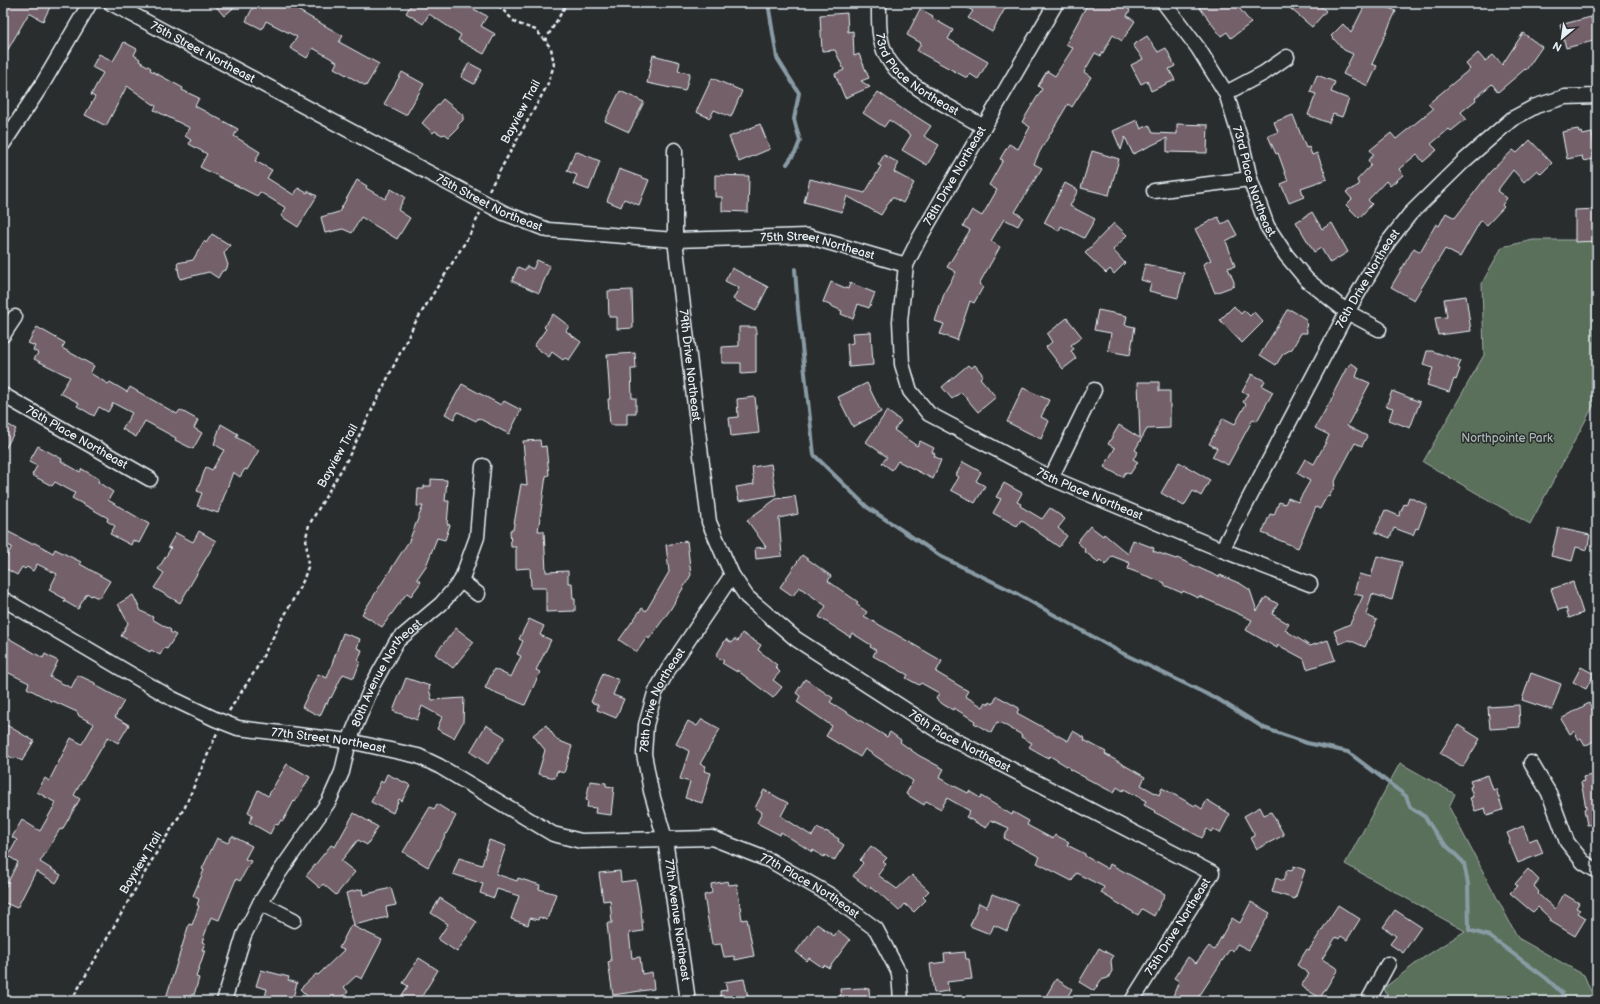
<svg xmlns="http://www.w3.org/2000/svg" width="1600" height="1004" font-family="'Balsamiq Sans',sans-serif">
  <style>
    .green { fill: #5a6f5a; stroke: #a1b0a9 }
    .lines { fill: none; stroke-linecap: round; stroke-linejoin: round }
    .stream { stroke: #899ca5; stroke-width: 4 }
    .building { fill: #736168; stroke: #e8f1f8 }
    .minor-casing { stroke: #e8f1f8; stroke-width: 17 }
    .path { stroke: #e8f1f8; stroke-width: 2.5; stroke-dasharray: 4 3; stroke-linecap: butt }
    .minor { stroke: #2a2d2e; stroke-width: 14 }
    .labels { text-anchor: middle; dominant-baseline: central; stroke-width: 3; stroke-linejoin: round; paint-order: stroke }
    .street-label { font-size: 12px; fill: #e8f1f8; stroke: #2a2d2e }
    .park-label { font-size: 12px; fill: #a8b6b1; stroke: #2a2d2e }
  </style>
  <rect width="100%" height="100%" fill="#2a2d2e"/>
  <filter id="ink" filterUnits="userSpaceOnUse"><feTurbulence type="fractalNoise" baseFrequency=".025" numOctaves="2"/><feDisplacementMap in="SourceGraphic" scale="8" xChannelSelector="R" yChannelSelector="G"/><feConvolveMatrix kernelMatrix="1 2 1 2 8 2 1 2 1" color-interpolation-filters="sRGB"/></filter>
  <g filter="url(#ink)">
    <path class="green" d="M1533 240H1597V399L1530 524 1423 462 1484 355 1482 283 1502 247Z
      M1400 763 1455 794 1449 807 1518 938 1584 975 1595 1001H1389L1384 988 1423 958 1465 931 1345 864Z"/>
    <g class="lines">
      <path class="stream" d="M768 3 777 58 799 93 794 119 800 141 796 151 787 164
        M795 269 798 310 814 455 867 507 942 557 1010 590 1120 652 1221 701 1264 728 1307 743 1348 752 1406 796 1410 807 1425 817 1438 837 1464 863 1468 884 1469 930 1489 936 1546 978 1562 993 1563 1001"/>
    </g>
    <path class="building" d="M3 3H52L43 21 29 13 3 58Z
      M213 3H239L224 16Z
      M255 3H296L294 8 343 36 339 42 379 64 366 86 334 68 337 62 313 48 307 58 290 48 297 37 266 21 262 29 246 21Z
      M412 3H462L487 16 481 26 495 34 484 54 458 40 461 35 429 14 423 24 406 13Z
      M959 3H1008L992 32 968 18 973 11Z
      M1088 3H1119L1130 10 1127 16 1135 21 1122 41 1113 35 1101 56 1095 53 1084 72 1091 77 1072 107 1068 104 1040 151 1034 164 1042 168 1015 212 1023 217 1018 226 1004 219 991 241 1000 247 979 284 983 287 974 303 970 301 957 340 940 334 944 324 935 321 945 291 956 272 947 267 970 230 963 226 972 210 982 216 997 190 989 185 1003 160 1000 159 1009 144 1018 149 1030 127 1022 122 1042 89 1038 86 1047 71 1055 76 1073 48 1066 44Z
      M1196 3H1235L1251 23 1231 38 1227 32 1221 36Z
      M1284 3H1317L1326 11 1312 27Z
      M1366 3H1378L1396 11 1372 64 1377 66 1368 86 1343 74 1353 54 1344 50 1331 36 1343 24 1351 33Z
      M920 9 933 16 932 18 953 30 948 39 988 62 978 79 970 74 967 78 917 51 921 43 907 35Z
      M847 13 848 32 853 31 854 56 859 54 869 78 861 81 870 87 845 98 835 74 844 70 835 50 822 51 820 15Z
      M1591 17 1597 40 1566 48 1560 25Z
      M1523 33 1542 47 1526 70 1525 69 1498 92 1492 84 1475 98 1476 100 1461 112 1466 119 1451 131 1449 129 1431 144 1437 150 1423 162 1417 154 1399 169 1403 175 1390 186 1386 181 1368 200 1372 204 1359 218 1346 205 1352 199 1346 192 1359 185 1357 180 1371 165 1368 160 1374 155 1370 150 1391 133 1396 139 1433 109 1428 104 1470 69 1466 64 1478 53 1485 61 1493 55 1502 65Z
      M1147 36 1158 52 1166 48 1175 66 1169 69 1175 80 1151 91 1147 81 1141 84 1131 65 1143 59 1133 45Z
      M124 42 137 49 134 55 140 59 139 61 151 68 150 70 183 88 182 90 199 98 195 106 238 129 234 136 260 152 255 161 272 170 267 178 294 195 298 188 307 193 308 191 317 196 298 227 281 216 286 208 260 192 257 196 200 167 207 154 189 144 191 140 185 136 190 128 154 110 156 106 127 86 106 126 85 115 95 97 91 95 103 73 92 67 99 54 113 61Z
      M653 55 680 62 678 71 690 73 685 91 647 83Z
      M469 63 482 70 474 84 461 77Z
      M402 72 424 84 407 114H403L384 104Z
      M1317 75 1335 82 1331 92 1349 99 1342 117 1333 114 1329 123 1308 115 1316 94 1310 92Z
      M712 78 742 91 731 117 714 110 710 118 696 112Z
      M620 91 644 102 629 132 605 121Z
      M878 92 911 115 912 114 931 126 924 136 939 145 927 165 902 150 911 135 889 120 884 127 863 113Z
      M443 99 463 115V120L458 125V128L449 137 445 134 442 135 435 131 433 133 422 123Z
      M1293 115 1306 148 1309 147 1312 155 1317 153 1327 179 1301 188 1304 197 1289 203 1281 184 1288 181 1278 153 1276 154 1268 136 1278 132 1274 122Z
      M1137 120 1141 129 1149 125 1153 133 1177 134V124L1208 125 1207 153 1167 152V138L1133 154 1125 137 1121 150 1113 131Z
      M760 124 770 149 739 162 729 137Z
      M1578 129 1579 133 1582 132 1583 135 1592 133 1596 153H1593L1594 159 1583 161 1582 156 1567 159 1562 132Z
      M1530 140 1552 163 1541 174 1537 170 1524 182 1513 170 1497 191 1507 198 1502 205 1504 207 1487 225 1481 220 1460 257 1445 249 1414 300 1391 287 1414 248 1420 252 1436 224 1439 226 1446 213 1455 218 1490 172 1513 150 1517 153Z
      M575 151 600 161 589 190 573 184 577 175 567 171Z
      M1092 151 1119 159 1109 195 1081 188Z
      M884 155 899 163 894 172 914 183 903 203 892 197 881 215 847 196 842 212 804 202 810 179 865 193 881 166 878 165Z
      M619 169 649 180 639 205 624 199 621 207 607 201Z
      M715 175 749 176 748 212 722 211V197H715Z
      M357 180 367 186 366 188 385 199 391 189 405 197 398 210 410 218 397 239 361 217 352 233 343 229 325 233 321 217 339 212Z
      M1065 183 1078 190 1070 206 1095 219 1084 238 1061 226 1059 231 1044 223Z
      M1597 209V241L1575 242V210Z
      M1312 212 1322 229 1332 223 1348 252 1330 263 1321 248 1314 252 1296 222Z
      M1218 217 1222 224 1229 220 1237 235 1226 241 1235 266 1228 268 1234 282V286L1215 293 1203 264 1211 260 1195 229Z
      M1114 223 1127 235 1113 250 1125 263 1114 274 1110 269 1106 273 1085 253Z
      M212 234 230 245 224 253 228 265 226 270 222 271 218 278 209 272 180 279 177 263 193 260 204 241 206 243Z
      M537 260 550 266 539 293 512 281 518 267 525 270 527 266 533 269Z
      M1145 264 1184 273 1178 298 1149 291 1151 283 1141 280Z
      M732 268 768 287 756 311 733 299 739 288 725 281Z
      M831 282 848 289 850 283 875 293 869 308 858 304 853 319 841 314 842 311 823 302Z
      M632 290 633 328 617 329V317H609L608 291Z
      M1466 296 1471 331 1438 335 1435 318 1447 317 1444 299Z
      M1234 306 1241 314 1244 310 1250 316 1254 312 1263 322 1242 343 1220 320Z
      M1098 310 1127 316 1125 325 1135 327 1130 355 1108 351 1111 333 1094 330Z
      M1287 310H1291L1306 319 1307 333H1301L1292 349 1283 354 1276 365 1260 355Z
      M553 314 569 326 566 331 581 342 569 360 565 358 563 360 552 352 549 357 534 346 546 329 544 327Z
      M1067 318 1082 337 1071 345 1074 349 1071 351 1076 359 1063 369 1046 347 1052 342 1047 334Z
      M37 327 65 343 62 348 94 366 90 373 108 384 110 382 127 392 130 387 177 414 180 410 198 420 194 428 202 433 193 449 175 440 176 438 145 421 136 437 122 429 132 413 113 403 108 412 99 407 94 416 77 406 79 403 60 393 70 377 34 359 38 353 33 350 35 346 28 343Z
      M739 327H756V373L741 374V363H722V347L739 346Z
      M871 332 873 365 849 367 847 344 853 343 852 333Z
      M1427 351H1432L1461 361 1458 368 1460 369 1456 380 1454 379 1449 392 1427 385 1433 368 1423 365Z
      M635 353 636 369H631L632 398H636V413H627V425H610L608 399H610L607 355Z
      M1351 363 1359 368 1356 377 1370 383 1347 426 1367 436 1362 446 1355 443 1337 477 1334 484 1335 485 1329 497 1327 496 1320 509 1316 507 1298 548 1262 533 1270 514 1274 515 1279 502 1285 504 1288 498 1298 502 1310 481 1297 473 1305 459 1314 464 1326 442 1329 435 1315 428 1334 395 1333 394 1347 367 1348 368Z
      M968 365 971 368 975 365 983 375 980 378 996 397 978 412 961 392 952 399 942 387Z
      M1252 374 1265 381 1262 386 1273 392 1257 421 1253 419 1228 465 1212 457 1217 448 1209 444 1223 418 1235 424 1246 404 1243 402 1248 394 1242 392Z
      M1138 382H1159V391H1170V428L1147 429 1135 450 1138 452 1133 459 1138 462 1130 474 1126 472 1122 477 1104 467 1115 448 1108 444 1119 425 1140 438Z
      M867 383 881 412 853 427 838 397Z
      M462 384 501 405 504 401 521 410 509 434 478 418 476 421 458 412 454 419 445 414Z
      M1023 388 1049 400 1041 417 1049 421 1041 439 1007 422Z
      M1392 391 1420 402 1410 428 1389 420 1393 408 1386 406Z
      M755 397 759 433 731 436 729 418 738 417 737 399Z
      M887 411 901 421 894 430 917 446 920 441 934 448 932 452 935 454 934 456 941 460 933 479 898 461 892 470 882 463 887 457 866 442Z
      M3 422 16 429 3 453Z
      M221 424 238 434 236 437 259 450 247 470 245 469 240 477 233 472 218 513 197 506 202 493 197 491 206 467 212 470 224 450 214 444Z
      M540 440 541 447 546 446 549 475 546 476 538 531H544L546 572 568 571V583H572L573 599H575V611L546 612V588H531L530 568 516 569V547H511L510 530H513L521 484 527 485 523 441Z
      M38 446 62 459 61 461 80 472 82 469 99 479 98 482 113 492 108 500 149 524 139 543 133 540 131 545 110 534 115 526 107 521 108 518 72 498 75 493 55 482 52 486 32 475 37 466 29 462Z
      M963 462 981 472 976 481 985 486 975 503 951 490 959 477 956 475Z
      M1179 462 1210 480 1201 496 1193 491 1184 506 1161 493Z
      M771 464 776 495 739 501 736 487 754 484 752 467Z
      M431 479 447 480 445 501H449L447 524 450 525 445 540 437 538 426 566 417 579 421 582 411 596 407 593 382 627 362 614 409 541 423 506H417L418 489H424V486H431Z
      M1004 483 1022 493 1017 502 1021 504 1020 506 1042 519 1050 508 1065 519 1058 528 1067 536 1059 547 1021 520 1017 526 993 513 1001 499 996 497Z
      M795 496 798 514 779 518 782 556 756 559 755 548 766 547 747 520 776 499Z
      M1409 497 1427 505 1418 529 1416 528 1413 535 1394 528 1390 538 1375 532 1385 510 1399 516 1404 504 1406 505Z
      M1090 526 1103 536 1104 534 1128 554 1133 540 1154 548 1153 551 1176 559 1177 558 1219 577 1220 575 1241 584 1250 590 1257 611 1266 597 1278 604 1272 614 1289 624 1285 630 1310 646 1328 640 1335 660 1307 669 1304 659 1278 645 1277 648 1246 630 1252 620 1199 596 1198 598 1183 591 1182 593 1164 585 1165 583 1128 569 1130 563 1112 556 1105 565 1100 560 1098 562 1084 551 1085 549 1077 542Z
      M1558 528 1590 535 1587 550 1576 547 1572 561 1551 556Z
      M3 529 30 543H35L53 553 55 549 81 562 80 564 110 581 100 597H96L92 595 91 596 87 593 78 609 64 601 65 599 49 590 57 574 37 564 33 571 27 567 25 569 22 567 17 575 3 567V563L12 547 3 543Z
      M199 531 216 541 180 603 154 588 164 573 158 569 171 548 168 547 176 533 193 542Z
      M687 541 691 575 670 610 649 639 647 637 637 652 619 640 642 608 646 611 669 572 666 545Z
      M802 555 831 576 828 581 858 602 856 604 867 612 864 616 942 661 936 672 968 691 965 696 983 707 986 702 989 704 990 702 993 704 997 696 1019 708 1017 713 1068 741 1073 731 1085 738 1084 740 1106 752 1105 754 1145 777 1141 785 1159 795 1162 788 1195 806 1196 805 1202 809 1207 800 1230 814 1220 833 1213 829 1211 832 1207 829 1202 838 1154 812 1155 811 1144 805 1146 801 1124 789 1123 791 1117 787 1114 793 1069 769 1070 768 1050 756 1048 758 1029 747 1032 743 1021 737 1022 735 1001 723 997 722 991 733 974 723 975 721 954 708 953 710 944 705 936 699 939 693 921 683 919 685 906 678 908 675 873 656 876 650 870 647 871 645 852 633 850 637 819 617 826 606 799 587 793 596 780 587Z
      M1377 556 1402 562 1392 600 1372 594 1366 615 1377 620 1365 647 1349 640 1339 644 1334 631 1350 624 1363 596 1354 594 1359 574 1371 577Z
      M1573 582 1583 613 1569 618 1566 608 1558 610 1551 589Z
      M133 595 141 611 153 617 152 619 171 630 170 632 176 635 167 649 164 648 160 655 151 650 150 652 121 636 128 623 118 604Z
      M529 619 544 626 540 635 551 640 536 670 540 672 525 705 485 688 494 669 511 677 521 656 517 654 523 641 519 639Z
      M456 628 474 642 453 668 435 654Z
      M343 633 360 639 357 648 362 650 358 661 360 662 354 678 343 674 331 698 330 697 327 704 326 703 320 716 302 707 318 674 327 678Z
      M742 633 761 645 758 650 777 665 775 667 780 672 773 680 782 687 773 698 737 670V672L722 663 724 661 716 656 726 639 732 643 734 639 738 641Z
      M3 635 43 658 45 654 58 661 50 677 71 688 78 675 95 683V685L124 701 115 717 129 725 118 743 108 737 74 795 80 799 62 830 60 829 40 862 61 875 56 883 36 871 17 908 3 902V884L6 886 18 862 8 856 17 840 12 837 22 820 40 831 56 803 37 792 45 778 49 781 71 738 82 744 94 724 79 716 77 712 53 701V702L27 688 29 683 3 670Z
      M1581 667 1594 674 1586 689 1573 682Z
      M603 673 619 680 613 695 624 699 616 718 597 710 598 705 591 702Z
      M1531 673 1561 684 1552 710 1522 700Z
      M406 678 430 686 429 689 432 700 464 698 463 722 454 738 437 729 442 717 422 706 417 720 393 711Z
      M805 679 833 698 830 702 887 737 890 732 901 740 900 742 918 755 944 769 939 778 968 793 969 791 980 798 981 796 1012 815 1013 812 1029 821 1027 825 1053 839 1055 835 1069 842 1067 845 1085 854V856L1108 869 1110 864 1165 894 1154 916 1142 909 1138 915 1101 893 1104 887 1076 873 1072 881 1037 863 1040 857 1004 838 1009 828 991 820 986 828 966 817 970 811 947 798 941 809 926 801 924 805 906 794 913 781 865 749 860 757 826 736 832 726 797 702 800 696 796 693Z
      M1589 703 1597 717V739L1585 746 1581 739 1579 740 1574 731 1570 734 1561 719Z
      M1519 705 1520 727 1490 729 1488 707Z
      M702 719 720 729 700 764 706 766 704 771 711 773 702 803 685 798 690 782 680 779 689 751 676 744 688 721 697 726Z
      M3 723 34 741 22 761 15 757 14 759 3 753Z
      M486 725 505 737 488 764 470 752Z
      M546 725 557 740 572 746 564 773 557 771 555 778 538 774 545 750 533 735Z
      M1458 725 1480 739 1463 767 1440 753Z
      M287 764 310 777 295 802 294 801 283 821 281 820 278 825 275 824 270 834 249 822 253 815 248 812 258 790 268 796Z
      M387 774 410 785 402 801 399 799 393 813 371 802 381 781 383 783Z
      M1597 774V824L1587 825 1584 809 1586 808 1581 782 1584 781 1583 777Z
      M1488 775 1493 790 1496 789 1503 810 1487 815 1485 808 1475 811 1470 798 1473 797 1470 787 1472 786 1470 781Z
      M590 781 606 783V786L614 787 611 815 595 813 596 808 587 807 588 801 586 800Z
      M764 790 788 803 781 816 787 820 812 836 817 828 825 832 826 831 839 839 838 841 844 845 834 861 825 855 824 857 813 850 812 852 781 832 780 835 757 823 762 812 755 808Z
      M437 804 456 816 428 867 403 852 430 807 434 809Z
      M1260 807 1264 815 1271 812 1284 835 1257 849 1251 838 1255 836 1244 816Z
      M354 813 378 827 367 845 358 840 341 861 355 872 336 895 323 884 320 888 306 876 331 845 335 847Z
      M1523 826 1529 841 1537 838 1543 853 1518 863 1509 841 1510 840 1507 833Z
      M232 836 252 846 245 859 251 861 240 881 236 879 219 920 211 917 202 942 205 943 202 950H205L196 977 199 978 194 995 192 994 190 1001H165L189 924 192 925 199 906 197 905 199 899 193 896 204 870 202 869 217 838 228 843Z
      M489 840 506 846 496 874 517 881 518 878 540 885 539 889 556 894 547 920 539 917 538 920 530 918 528 925 511 919 519 896 497 889 494 898 480 893 483 884 453 874 459 858 482 865Z
      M871 846 887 858 883 862 886 864 878 875 897 889 912 875 929 891 923 897 926 900 914 912 905 904 899 911 877 891 876 892 870 887 869 888 853 876 863 863 860 860Z
      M1294 866 1305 870 1295 899 1272 892 1276 878 1283 881 1287 870 1292 871Z
      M1528 869 1539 880 1534 886 1539 892 1538 894 1555 909 1564 894 1579 903 1576 908 1580 910 1578 913 1586 918 1575 936 1550 921 1551 919 1538 907 1533 912 1530 910 1510 893 1517 886 1515 884Z
      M620 871 621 882 636 880 641 911 643 931 629 933 632 958 640 957 642 974 652 972 654 989 613 995 608 962 611 961 607 923H612L610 900 603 901 599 873Z
      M728 881 729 885 737 884 742 920 747 919 754 956 735 960 734 956 724 957 721 944 712 945 704 895 712 893 711 884Z
      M391 888 396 905 386 907 388 917 354 925 346 893 362 889 363 895Z
      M992 894 1018 904 1007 931 994 925 990 934 970 926 979 903 987 907Z
      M440 898 477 922 457 952 438 939 448 924 431 913Z
      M1251 902 1270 913 1249 950 1237 944 1233 951 1230 949 1196 1001H1171L1179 981 1174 978 1188 957 1196 963 1209 946 1214 950 1232 918 1240 923Z
      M1338 905 1360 919 1347 940 1341 936 1339 939 1336 937 1322 959 1338 969 1320 998 1301 986 1309 974 1297 965 1307 949 1309 950Z
      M1395 910 1421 927 1403 953 1390 944 1396 936 1383 927Z
      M817 924 834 936 838 930 850 940 829 968 824 965 822 967 809 958 807 961 796 952Z
      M351 925 382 940 362 979 356 976 344 987 348 992 338 1001H322L317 996 312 1001 300 989 316 974 318 975 344 950 339 948Z
      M1099 948 1113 956 1111 961 1112 971 1108 978 1101 980 1094 991 1079 982Z
      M965 952 966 959H969L972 979 947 982 949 991 934 993 930 964 945 962 944 954Z
      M419 958 438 970 419 1001H398L408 986 403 983Z
      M261 970 289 977 288 980 297 983 292 1001H268L269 998 265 997 267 989 256 986Z
      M744 979 749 1001H721L720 991 727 990 725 982Z
      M1056 979 1072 989 1065 1001H1043Z
      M863 988 869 989 870 1001 841 1000 840 989Z"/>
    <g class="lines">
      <defs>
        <g id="minor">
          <path id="s1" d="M111 3 504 213 548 230 675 240 807 236 906 265"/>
          <path id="s2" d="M879 3C879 20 878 39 886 55 900 85 955 109 984 127"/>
          <path id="s3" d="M1056 3 919 239 906 265 900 321 902 364 910 391 929 414 1051 478 1222 550 1310 584"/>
          <path id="s4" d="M1164 3 1198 48 1226 93 1242 144 1250 179 1267 226 1286 255 1307 280 1347 312 1379 329"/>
          <path d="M1226 93 1264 73 1287 57"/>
          <path d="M3 144 43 83 90 3"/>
          <path id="s5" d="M675 150V240L709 522 732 575 747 597 796 639 943 734 1212 873 1132 1001"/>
          <path d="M1154 191 1250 179"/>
          <path d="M3 335 15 317"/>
          <path id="s6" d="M3 395 150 479"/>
          <path d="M1051 478 1094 390"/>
          <path id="s7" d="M1222 550 1347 312 1388 242 1410 214 1465 160 1512 119 1536 106 1565 97 1597 96"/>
          <path d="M461 581 478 594"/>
          <path id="s8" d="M3 599 173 699 215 719 238 728 349 741 418 756 439 766 553 834 581 841 712 838 771 861 830 895 876 929 899 973 901 1001"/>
          <path d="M1531 763 1549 793 1567 842 1583 862 1597 871"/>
          <path d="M260 903 294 920"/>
          <path id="s9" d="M224 1001 244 935 260 903 279 873 329 801 342 772 349 741 373 684 397 641 441 604 461 581 477 537 483 466"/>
          <path id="s10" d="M688 1001 665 839 651 791 644 754 646 725 655 693 668 670 732 575"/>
          <path d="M1368 1001 1388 964"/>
        </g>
      </defs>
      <use href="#minor" class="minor-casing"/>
      <path class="path" d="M545 41 567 3
        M489 190 547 86 554 65 551 48 536 30 516 23 496 3
        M229 711 255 671 303 581 308 567 306 537 309 525 347 460 415 323 469 236 480 213
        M71 1001 155 855 185 807 217 733"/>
      <use href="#minor" class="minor"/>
    </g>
  </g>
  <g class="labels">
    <g class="street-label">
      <text stroke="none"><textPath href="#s1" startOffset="104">75th Street Northeast</textPath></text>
      <text stroke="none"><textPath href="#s2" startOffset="88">73rd Place Northeast</textPath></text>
      <text transform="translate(521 112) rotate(-62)">Bayview Trail</text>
      <text transform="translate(955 176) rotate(-60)">78th Drive Northeast</text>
      <text stroke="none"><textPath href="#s4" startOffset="202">73rd Place Northeast</textPath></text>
      <text stroke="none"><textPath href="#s1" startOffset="428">75th Street Northeast</textPath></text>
      <text stroke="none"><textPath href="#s1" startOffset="764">75th Street Northeast</textPath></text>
      <text stroke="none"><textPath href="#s7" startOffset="308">76th Drive Northeast</textPath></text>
      <text stroke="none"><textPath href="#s5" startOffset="216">79th Drive Northeast</textPath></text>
      <text stroke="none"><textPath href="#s6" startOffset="85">76th Place Northeast</textPath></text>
      <text transform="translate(338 456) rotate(-61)">Bayview Trail</text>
      <text stroke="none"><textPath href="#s3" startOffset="639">75th Place Northeast</textPath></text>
      <text stroke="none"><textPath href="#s9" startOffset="370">80th Avenue Northeast</textPath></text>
      <text stroke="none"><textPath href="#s10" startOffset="309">78th Drive Northeast</textPath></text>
      <text stroke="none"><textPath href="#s8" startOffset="360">77th Street Northeast</textPath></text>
      <text stroke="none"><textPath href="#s5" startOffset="716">76th Place Northeast</textPath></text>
      <text transform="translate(141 863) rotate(-59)">Bayview Trail</text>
      <text stroke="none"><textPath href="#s8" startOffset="876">77th Place Northeast</textPath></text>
      <text transform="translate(677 920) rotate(82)">77th Avenue Northeast</text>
      <text transform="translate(1178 927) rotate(-58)">75th Drive Northeast</text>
    </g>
    <g class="park-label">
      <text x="1507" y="438">Northpointe Park</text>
    </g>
  </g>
  <rect width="1600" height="1004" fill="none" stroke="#2a2d2e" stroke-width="16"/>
  <rect x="8" y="8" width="1584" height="988" fill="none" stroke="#e8f1f8" stroke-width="1.5" filter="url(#ink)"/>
  <g transform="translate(1562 38) rotate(209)" stroke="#2a2d2e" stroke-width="3" paint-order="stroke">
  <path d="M0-3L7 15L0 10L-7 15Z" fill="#e8f1f8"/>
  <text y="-6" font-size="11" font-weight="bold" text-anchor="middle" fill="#e8f1f8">N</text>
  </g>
</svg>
